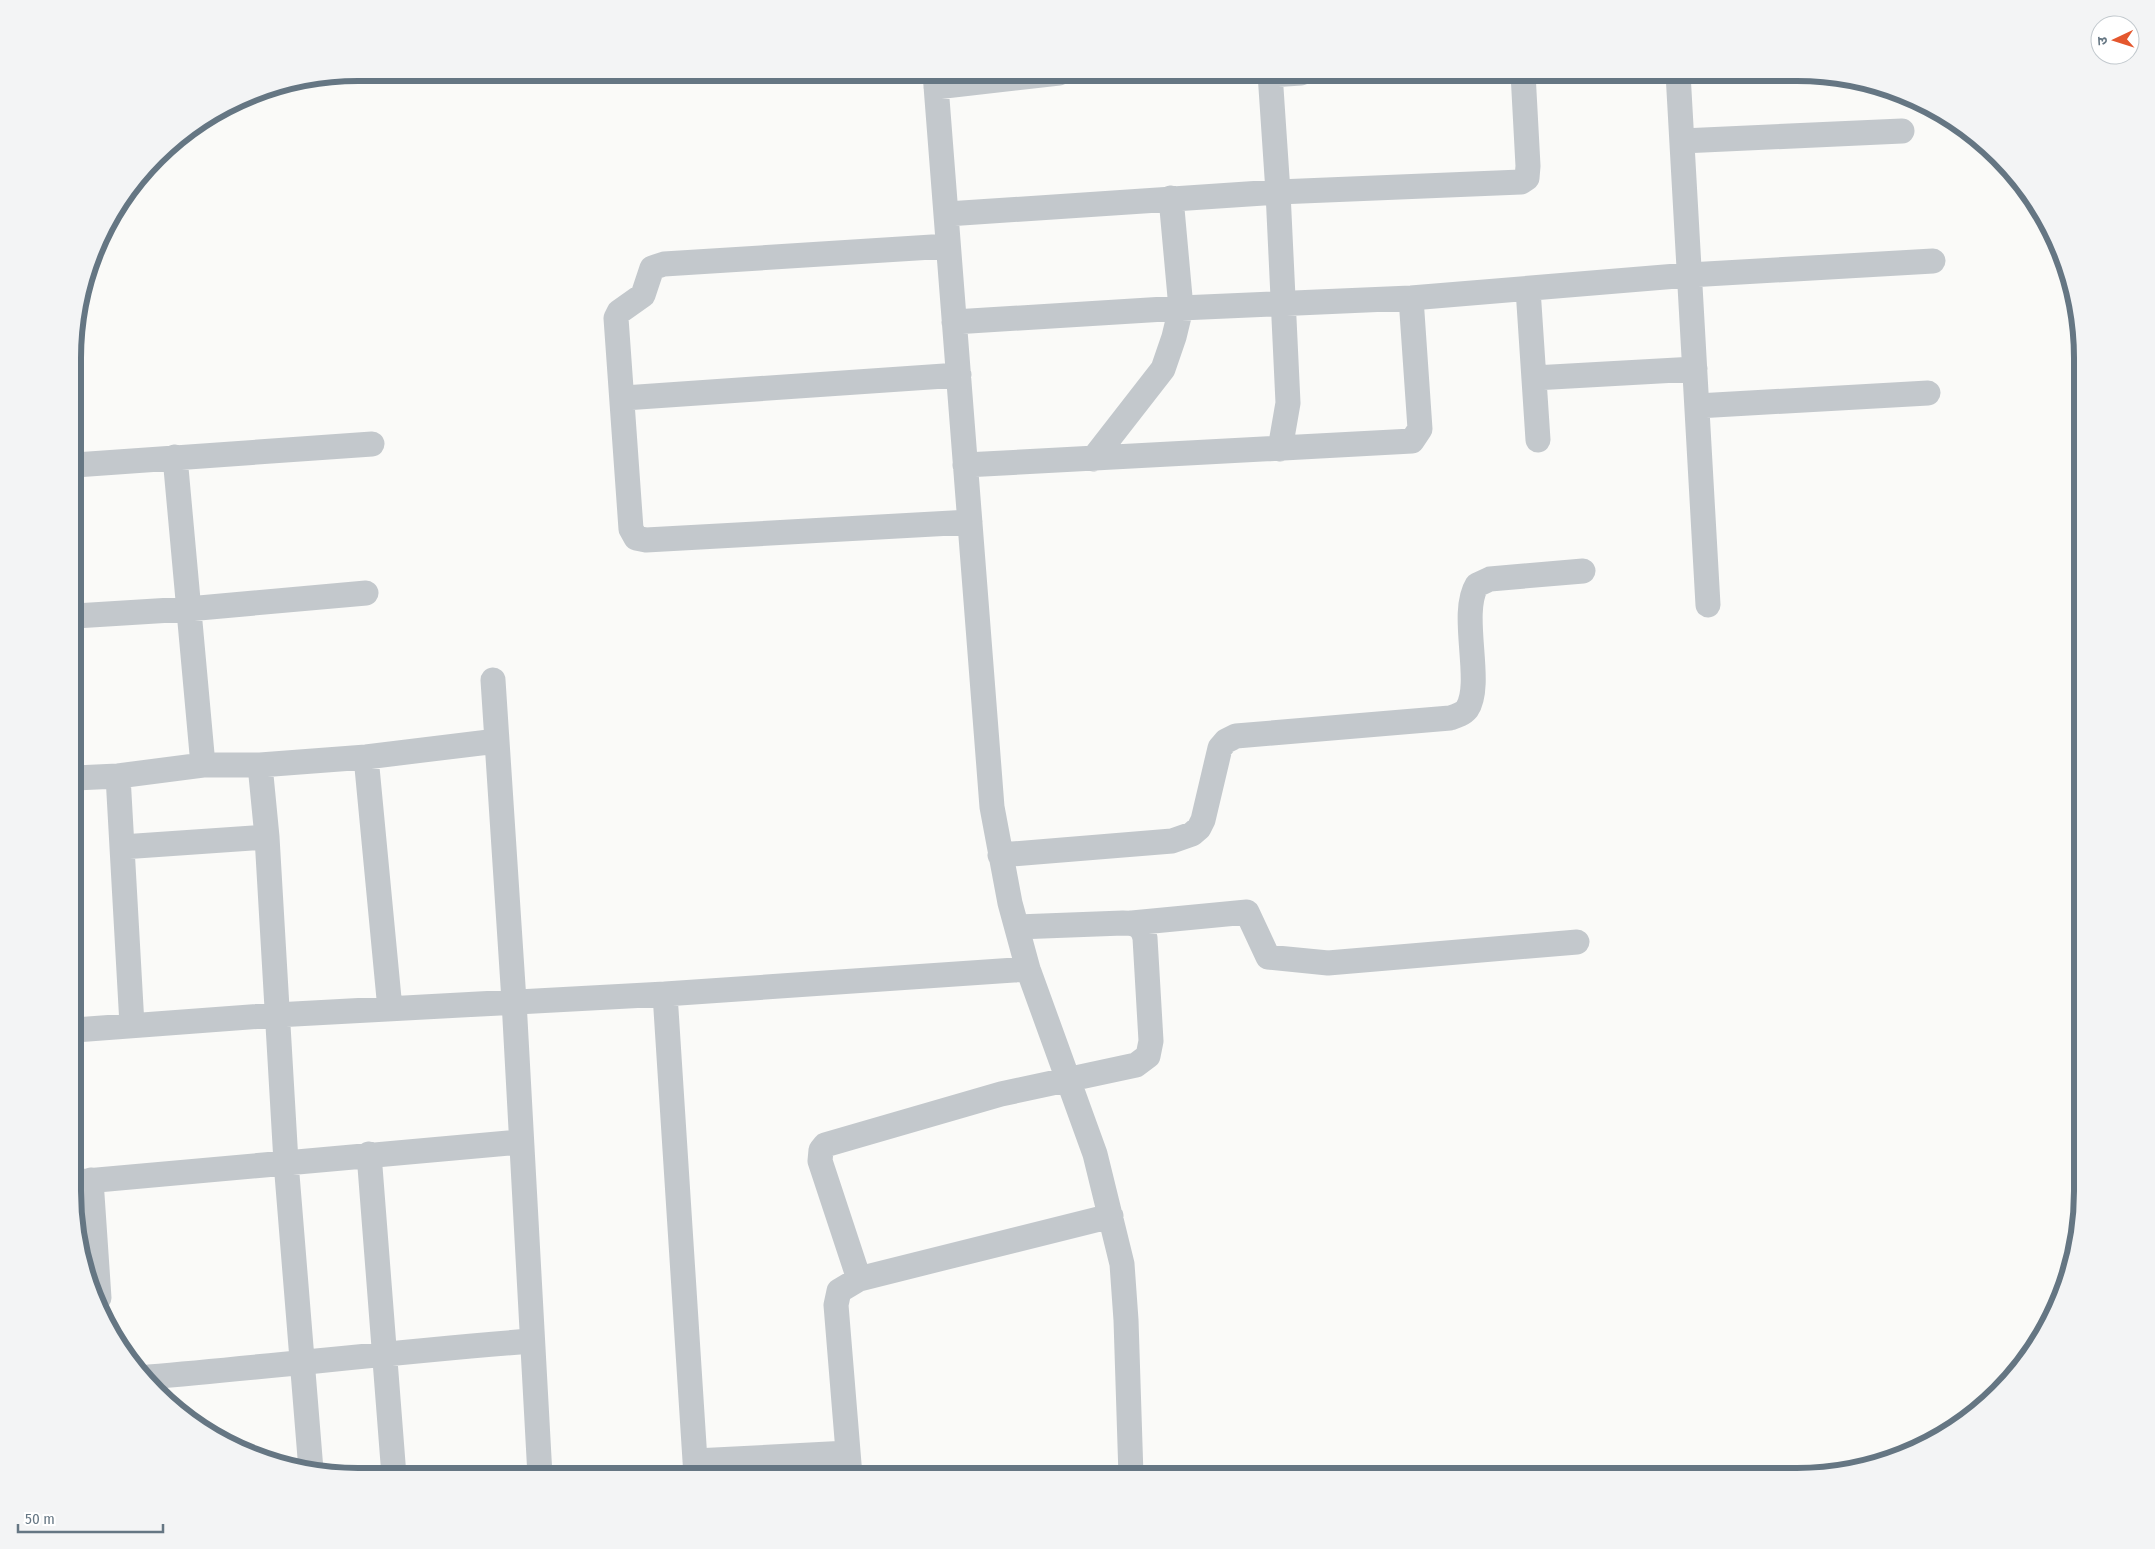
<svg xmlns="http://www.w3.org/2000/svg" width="2155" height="1549" font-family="'Fira Sans Condensed','Noto Sans Devanagari',sans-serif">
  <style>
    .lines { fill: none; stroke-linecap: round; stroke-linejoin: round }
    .minor { stroke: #c3c8cc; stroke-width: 25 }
    .rim { fill: none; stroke: #657683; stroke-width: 6 }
  </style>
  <rect width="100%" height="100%" fill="#fafaf8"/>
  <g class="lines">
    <path class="minor" d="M935 73 992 807 1010 903 1028 969 1095 1154 1122 1264 1126 1320 1131 1476
      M1270 73 1278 192 1288 403 1280 449
      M1678 73 1708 605
      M1270 75 1301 73
      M936 87 1059 73
      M1682 141 1902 131
      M947 214 1278 192 1521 182 1527 178 1528 166 1523 73
      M948 246 664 264 652 268 643 295 619 312 616 318 631 529 636 538 646 540 970 522
      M1528 289 1538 440
      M954 322 1181 308 1411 298 1689 275 1933 261
      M1534 378 1695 369
      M624 398 959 375
      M1697 406 1928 393
      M175 457 203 765
      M1093 459 1163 369 1174 337 1181 308 1171 198
      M75 465 372 444
      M965 465 1412 441 1420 429 1411 298
      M75 616 188 609 366 593
      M493 680 514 1001 540 1476
      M366 757 390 1009
      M260 765 267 837 286 1162 311 1470
      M118 776 132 1025
      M75 778 118 776 203 765H260L366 757 497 741
      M122 847 267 837
      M1000 855 1172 841 1192 834 1199 828 1203 820 1220 748 1226 741 1236 736 1450 718C1456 716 1463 714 1467 709 1484 683 1459 614 1477 585L1490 579 1583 571
      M1132 923 1247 912 1268 957 1328 963 1577 942
      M665 994 696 1476
      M75 1030 276 1015 665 994 1028 969
      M369 1154 394 1476
      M91 1180 99 1298
      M75 1182 520 1142
      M859 1279 820 1161 821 1150 825 1145 1001 1094 1136 1065 1148 1056 1151 1041 1145 938C1142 925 1135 923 1123 923L1017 927
      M149 1377C276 1366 403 1351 531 1341
      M695 1461 848 1453
      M850 1476 836 1305 839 1291 859 1279 1111 1216"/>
  </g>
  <path d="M0 0H2155V1549H0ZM358 81H1797A277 277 0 0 1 2074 358V1191A277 277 0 0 1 1797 1468H358A277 277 0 0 1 81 1191V358A277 277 0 0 1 358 81Z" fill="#f3f4f5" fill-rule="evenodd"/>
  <path class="rim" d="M358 81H1797A277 277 0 0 1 2074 358V1191A277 277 0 0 1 1797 1468H358A277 277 0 0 1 81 1191V358A277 277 0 0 1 358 81Z"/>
  <g transform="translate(2115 40) rotate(266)"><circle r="24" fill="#ffffff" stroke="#c1c8cd"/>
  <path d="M0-4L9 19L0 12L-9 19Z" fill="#e4572e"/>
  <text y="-8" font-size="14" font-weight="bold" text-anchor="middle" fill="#657683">उ</text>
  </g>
  <path d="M18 1524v8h145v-8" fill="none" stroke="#657683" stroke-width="2.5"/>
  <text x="25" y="1524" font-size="15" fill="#657683" stroke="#ffffff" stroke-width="4" paint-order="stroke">50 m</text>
</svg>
